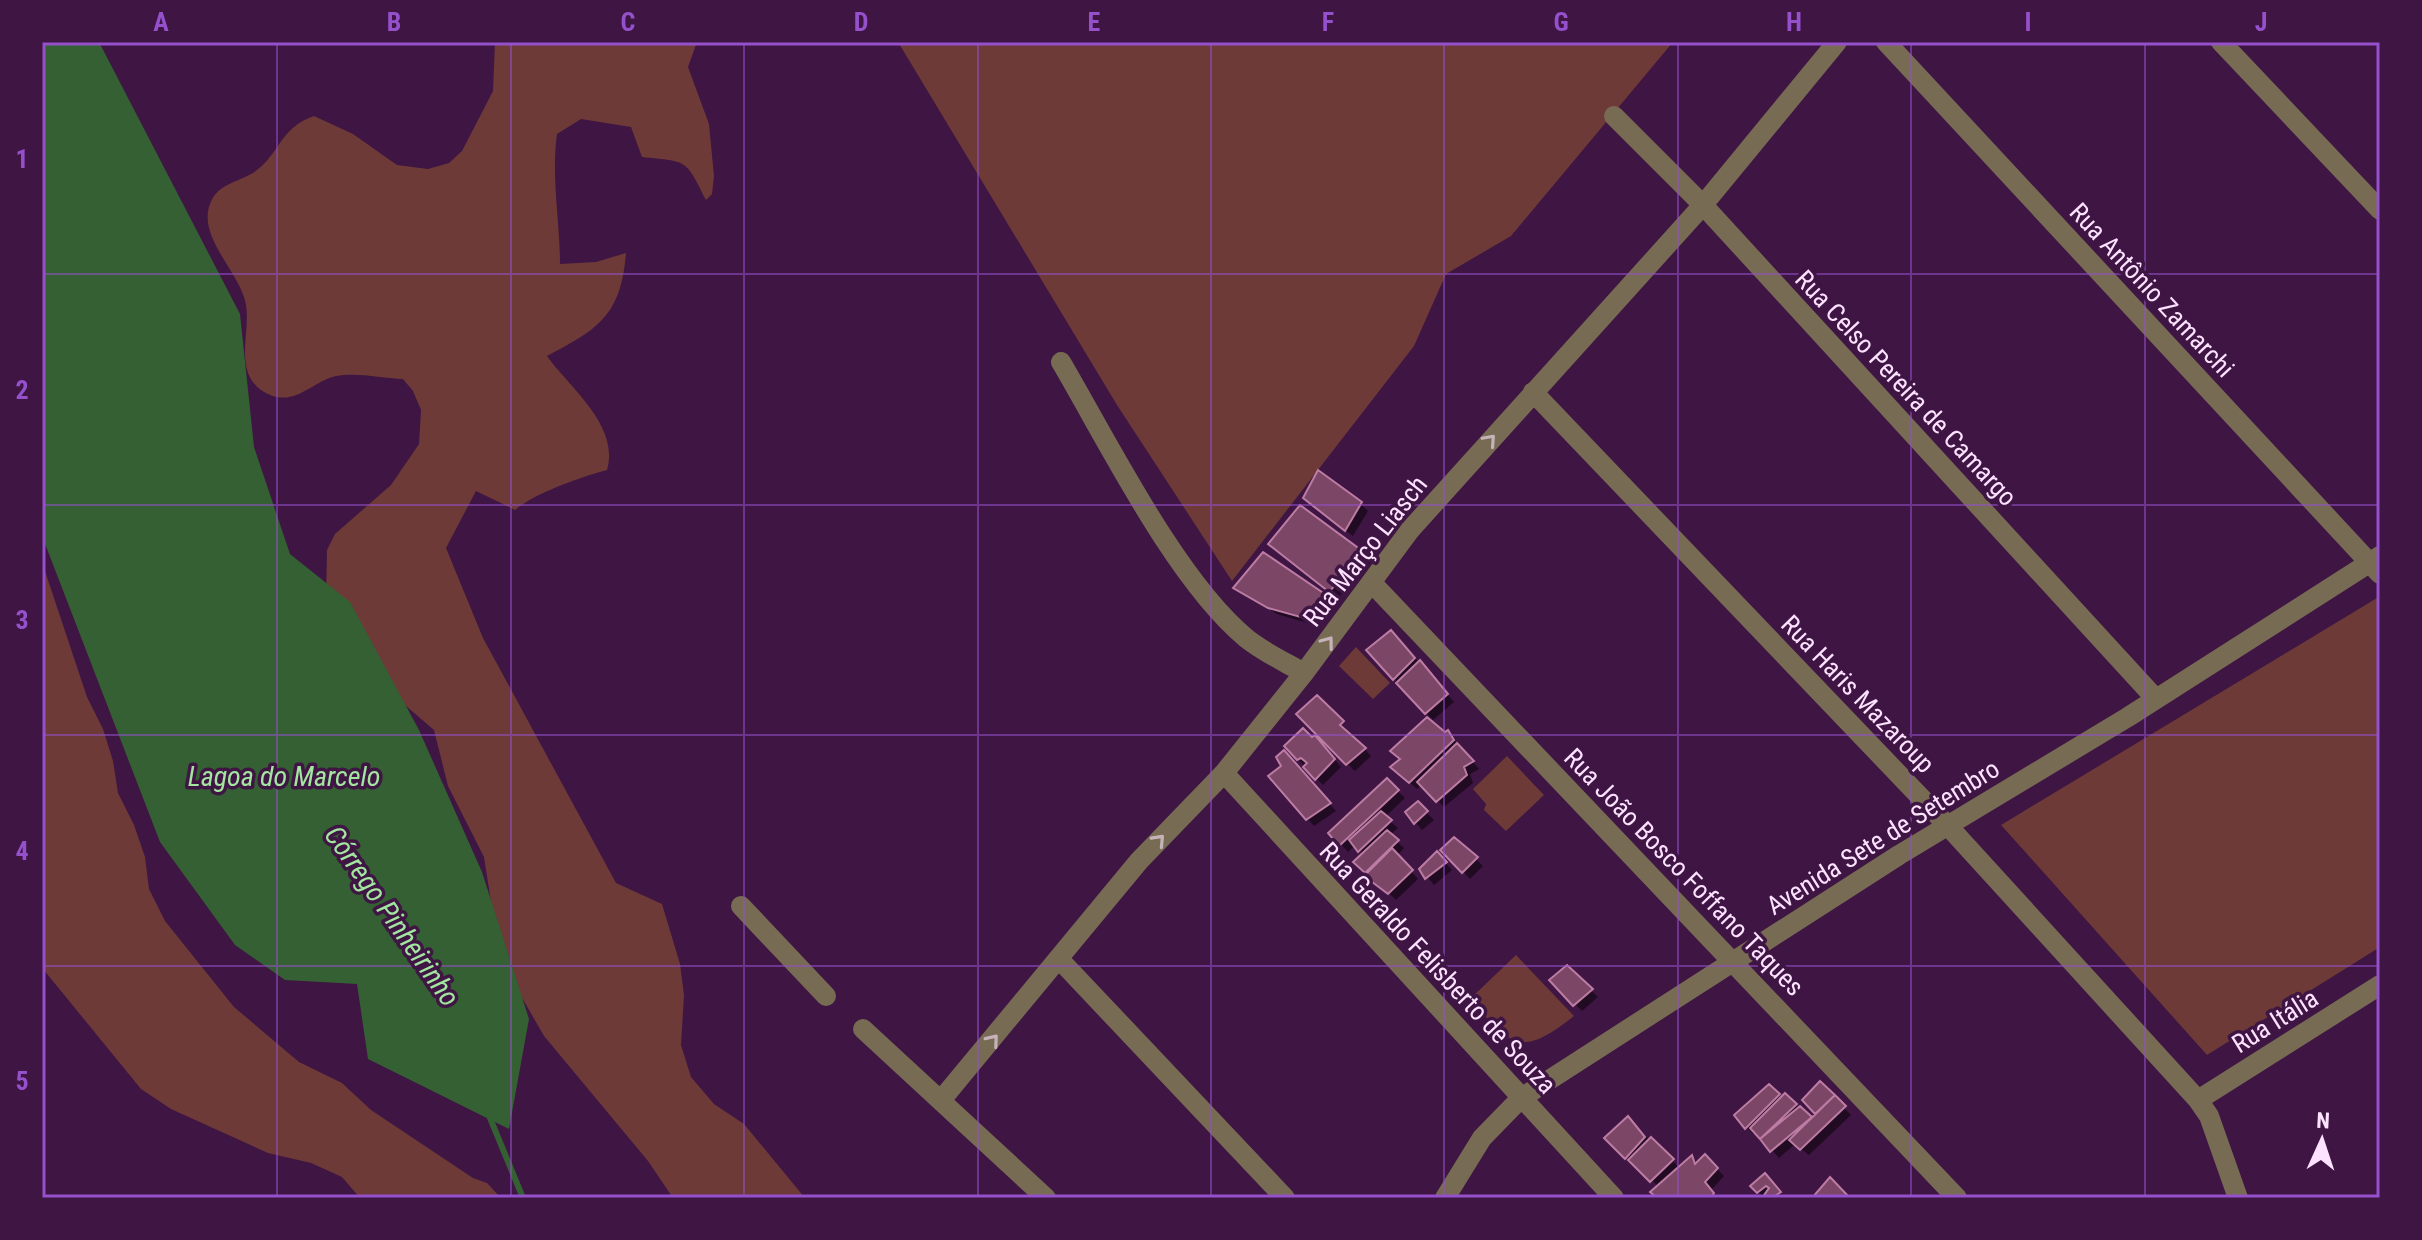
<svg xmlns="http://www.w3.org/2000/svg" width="2422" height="1240" font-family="'Roboto Condensed',sans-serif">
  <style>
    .green { fill: #6d3a38 }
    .water { fill: #346033 }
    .shadow { fill: #0007 }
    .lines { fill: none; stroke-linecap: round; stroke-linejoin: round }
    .stream { stroke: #346033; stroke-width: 6 }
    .building { fill: #7c4667; stroke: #bd7ca3; stroke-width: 2 }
    .minor { stroke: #776b53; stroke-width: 20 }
    .oneway { stroke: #c7b2ba }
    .grid { fill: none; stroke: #9550cc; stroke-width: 2; stroke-opacity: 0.55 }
    .labels { text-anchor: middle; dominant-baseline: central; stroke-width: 7; stroke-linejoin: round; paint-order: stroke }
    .street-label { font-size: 26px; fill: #fde2ff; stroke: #3e1543 }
    .water-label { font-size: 28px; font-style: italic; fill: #a3e6a0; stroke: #3e1543 }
    .neatline { fill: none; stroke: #9550cc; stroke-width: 3 }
    .grid-label { font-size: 26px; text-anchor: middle; font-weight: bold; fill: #9550cc }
  </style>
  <rect width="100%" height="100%" fill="#3e1543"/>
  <path class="green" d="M495 42H697L688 67 709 124 714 176 712 194 706 200C685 158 688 162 642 157L631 127 581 119 557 134C551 176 560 222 560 264L596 262 626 253C621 315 599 329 547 356 570 388 620 426 607 470 581 477 535 493 515 510L476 491 446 548 483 638 616 883 662 904 680 964 684 995 681 1045 691 1077 714 1104 744 1124 805 1198H673L648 1161 544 1036 521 996 494 921 484 857 448 786 434 730 406 706 326 598 327 550 335 534 391 485 419 444 421 410 413 391 403 379C382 378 356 372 336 376 313 381 295 407 268 394 231 376 251 335 246 305 241 273 197 238 210 204 217 184 238 182 253 173 280 155 279 128 314 116L353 134 397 165 428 169 449 163 462 151 493 91Z
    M898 42H1673L1511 236 1446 274 1414 346 1232 581 1117 405Z
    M42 562 87 697 103 729 113 761 118 793 134 825 145 857 149 889 165 921 234 1007 299 1062 342 1083 371 1110 473 1178 487 1183 501 1198H360L342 1177 311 1163 268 1153 171 1109 141 1089 43 969Z
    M2377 598 2380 601V947L2207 1055 2001 825Z
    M1356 647 1390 683 1373 699 1339 666Z
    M1507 756 1544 795 1506 831 1484 810 1486 804 1473 789Z
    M1516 955 1574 1016C1520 1059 1511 1046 1470 999Z"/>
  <path class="water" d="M42 42H99L240 314 254 447 290 554 350 602 419 730 482 872 529 1019 509 1129 368 1059 357 984 285 980 235 945 160 842 42 536Z"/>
  <path class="shadow" d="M1360 503 1368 511 1353 536 1313 505Z
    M1300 508 1371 562 1338 598 1278 551Z
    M1235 587 1330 594 1335 600 1311 624 1277 614Z
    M1398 639 1454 702 1433 720 1368 651Z
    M1317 698 1371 756 1355 771 1298 714Z
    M1448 733 1479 769 1470 774 1473 783 1444 807 1422 784 1417 789 1400 774Z
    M1322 745 1341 767 1323 785 1298 759Z
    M1291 760 1336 811 1314 826 1307 818Z
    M1387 781 1405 798 1385 817 1398 828 1390 835 1404 848 1397 856 1418 879 1396 900 1356 862 1364 855 1355 845 1348 852 1331 833Z
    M1418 804 1434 820 1422 830 1415 822Z
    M1443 850 1476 859 1483 866 1470 879Z
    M1437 854 1452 870 1434 885 1421 869Z
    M1567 968 1598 997 1582 1011 1552 980Z
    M1820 1084 1851 1115 1809 1155 1795 1144 1779 1158 1756 1132 1753 1134 1746 1127 1769 1087 1782 1099 1785 1096 1812 1120 1818 1114 1805 1100Z
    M1635 1126 1680 1168 1692 1158 1698 1164 1705 1157 1724 1176 1711 1190 1717 1198H1659V1187L1607 1138Z
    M1772 1183 1785 1198H1764L1753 1186Z"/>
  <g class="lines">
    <path class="stream" d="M488 1113 523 1198"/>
  </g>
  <path class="building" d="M1318 470 1362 502 1345 531 1303 498Z
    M1300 505 1365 553 1329 592 1268 544Z
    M1263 552 1322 592H1329L1304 618 1268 608 1233 588Z
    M1391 630 1415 658 1393 680 1366 650Z
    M1420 660 1448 694 1425 714 1396 683Z
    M1317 695 1344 721 1340 725 1366 748 1346 765 1296 714Z
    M1427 717 1445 732 1448 730 1454 740 1409 783 1390 767 1400 759 1390 751Z
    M1303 728 1312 737 1315 735 1335 759 1315 780 1303 767 1307 763 1301 758 1297 760 1284 746Z
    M1457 743 1474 761 1464 767 1467 775 1436 802 1417 782Z
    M1284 750 1331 803 1306 820 1268 776 1281 766 1276 757Z
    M1387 778 1399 790 1339 846 1328 833Z
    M1418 801 1428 811 1414 824 1405 812Z
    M1381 811 1392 820 1358 852 1349 840Z
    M1387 830 1399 840 1365 873 1353 862Z
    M1454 837 1478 857 1462 873 1440 850Z
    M1392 848 1413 870 1388 894 1364 876Z
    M1437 851 1447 862 1425 879 1419 869Z
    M1567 965 1593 989 1573 1006 1549 980Z
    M1820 1081 1835 1095 1815 1114 1802 1100Z
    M1769 1084 1780 1094 1745 1129 1734 1115Z
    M1785 1093 1797 1104 1760 1139 1750 1128Z
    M1835 1095 1846 1106 1800 1150 1789 1140Z
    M1800 1106 1812 1117 1770 1152 1760 1139Z
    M1628 1116 1645 1137 1625 1159 1604 1138Z
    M1651 1137 1674 1159 1650 1182 1628 1160Z
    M1705 1154 1718 1168 1705 1182 1714 1193 1711 1198H1657L1650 1192 1692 1155 1695 1164Z
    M1765 1173 1781 1192 1772 1198H1762L1769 1188 1766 1186 1757 1193 1750 1186Z
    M1830 1177 1850 1198H1812Z"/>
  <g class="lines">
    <path class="minor" d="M1886 42 2380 574
      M2221 42 2380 210
      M1614 116 1703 205 2156 699
      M1061 362C1108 442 1176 580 1246 638 1263 652 1285 662 1304 673
      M1533 392 1949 827 2198 1100 2209 1116 2238 1198
      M1372 583 1957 1198
      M1224 773 1614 1198
      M741 906 826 996
      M1060 960 1285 1198
      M863 1029 1046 1198
      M942 1099 1139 861 1224 773 1304 673 1410 530 1703 205 1837 42
      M2198 1100 2380 985
      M1445 1198 1482 1138 1521 1098 1899 855 2128 717 2380 556"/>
  </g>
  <defs><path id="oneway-chevron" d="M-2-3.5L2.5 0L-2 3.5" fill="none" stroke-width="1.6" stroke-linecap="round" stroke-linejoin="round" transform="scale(2)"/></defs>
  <g class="oneway">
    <use href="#oneway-chevron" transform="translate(1490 440) rotate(-48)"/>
    <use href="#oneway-chevron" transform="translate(1328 642) rotate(-53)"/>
    <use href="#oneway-chevron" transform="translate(1159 840) rotate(-47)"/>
    <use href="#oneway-chevron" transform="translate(993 1040) rotate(-50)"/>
  </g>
  <path class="grid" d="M277 42V1198M511 42V1198M744 42V1198M978 42V1198M1211 42V1198M1444 42V1198M1678 42V1198M1911 42V1198M2145 42V1198M42 274H2380M42 505H2380M42 735H2380M42 966H2380"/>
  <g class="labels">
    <g class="street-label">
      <text transform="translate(2152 290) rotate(47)">Rua Antônio Zamarchi</text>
      <text transform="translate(1906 388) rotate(47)">Rua Celso Pereira de Camargo</text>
      <text transform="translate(1365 551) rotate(-52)">Rua Março Liasch</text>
      <text transform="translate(1858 694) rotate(46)">Rua Haris Mazaroup</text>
      <text transform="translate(1883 837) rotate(-32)">Avenida Sete de Setembro</text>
      <text transform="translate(1684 872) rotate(46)">Rua João Bosco Foffano Taques</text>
      <text transform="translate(1438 968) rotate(47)">Rua Geraldo Felisberto de Souza</text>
      <text transform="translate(2275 1021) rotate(-32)">Rua Itália</text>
    </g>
    <g class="water-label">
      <text x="284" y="776">Lagoa do Marcelo</text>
      <text transform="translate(392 916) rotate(55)">Córrego Pinheirinho</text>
    </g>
  </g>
  <rect width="2422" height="1240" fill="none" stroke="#3e1543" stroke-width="88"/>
  <g transform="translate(2322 1140) rotate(3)" stroke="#3e1543" stroke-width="6" paint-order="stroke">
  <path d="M0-6L14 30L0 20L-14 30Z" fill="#fde2ff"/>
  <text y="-12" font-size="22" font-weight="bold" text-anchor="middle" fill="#fde2ff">N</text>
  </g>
  <rect x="44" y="44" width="2334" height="1152" class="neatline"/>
  <g class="grid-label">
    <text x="161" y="31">A</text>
    <text x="394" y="31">B</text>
    <text x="628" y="31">C</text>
    <text x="861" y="31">D</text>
    <text x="1094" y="31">E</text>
    <text x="1328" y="31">F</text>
    <text x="1561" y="31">G</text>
    <text x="1794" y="31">H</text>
    <text x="2028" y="31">I</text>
    <text x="2261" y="31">J</text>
    <text x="22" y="168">1</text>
    <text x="22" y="399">2</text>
    <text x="22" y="629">3</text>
    <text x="22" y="860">4</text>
    <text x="22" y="1090">5</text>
  </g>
</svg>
